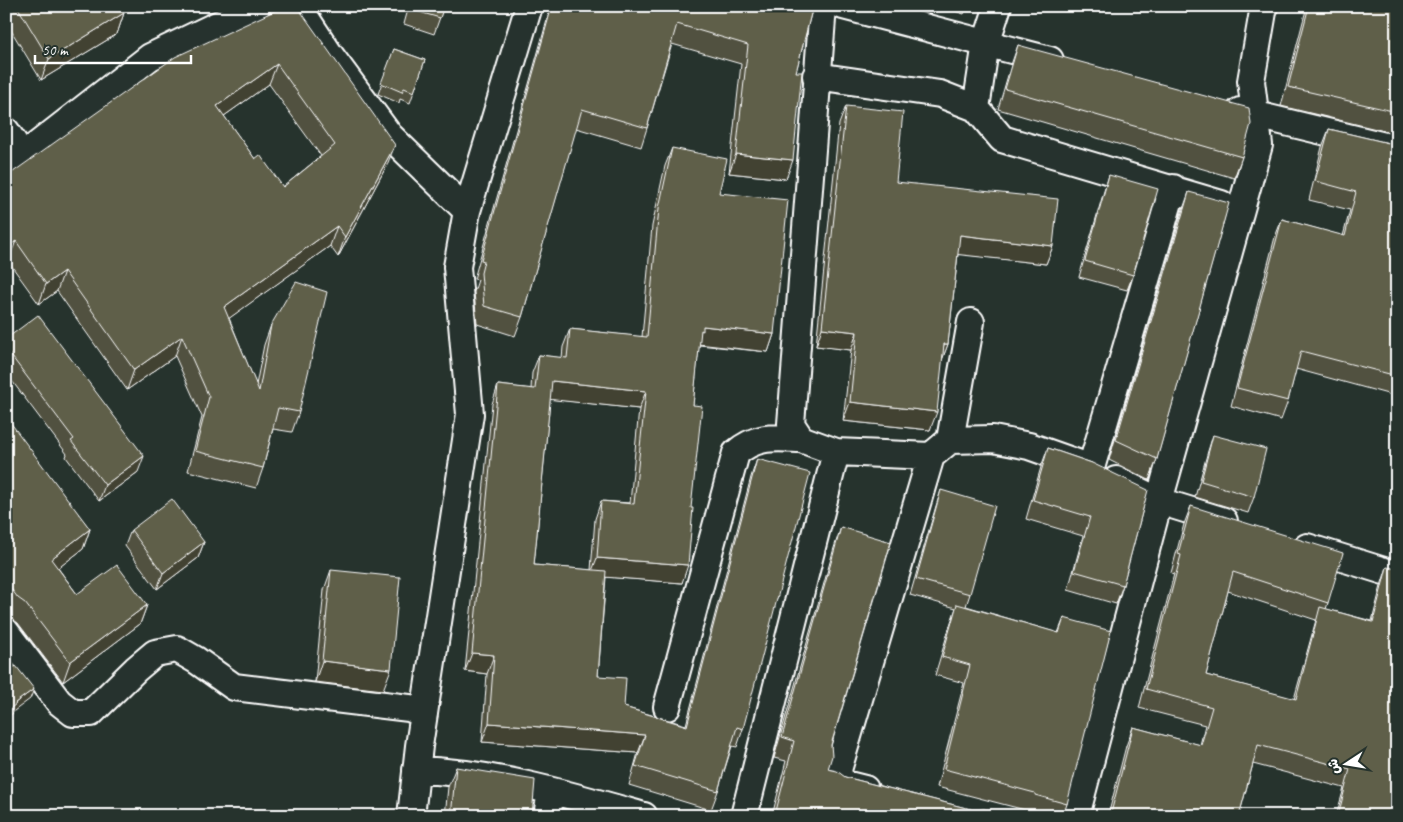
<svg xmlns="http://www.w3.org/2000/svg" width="1403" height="822" font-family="Caveat,'Playpen Sans Arabic',sans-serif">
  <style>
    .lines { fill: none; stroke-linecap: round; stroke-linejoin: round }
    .minor-casing { stroke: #fff; stroke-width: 30 }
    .minor { stroke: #26332d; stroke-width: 26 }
    .wall { fill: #51513f; stroke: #fff; fill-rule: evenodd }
    .shaded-wall { fill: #424233; stroke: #fff }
    .building { fill: #5e5e49; stroke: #fff; fill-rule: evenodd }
  </style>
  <rect width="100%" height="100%" fill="#26332d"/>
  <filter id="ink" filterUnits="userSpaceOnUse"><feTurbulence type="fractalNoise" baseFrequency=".02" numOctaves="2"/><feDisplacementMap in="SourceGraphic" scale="10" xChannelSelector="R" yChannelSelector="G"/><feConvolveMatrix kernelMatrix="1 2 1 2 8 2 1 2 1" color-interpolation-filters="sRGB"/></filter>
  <g filter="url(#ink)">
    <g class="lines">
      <defs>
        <path id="minor" d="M298 6 330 55 389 135 467 211
          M823 6 791 424 801 439 836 452
          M843 6 1050 60
          M816 76 940 94 976 108 1002 139 1221 204
          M976 108 986 43 998 6
          M1240 111 1397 149
          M6 131 23 156 6 167
          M23 156 150 57 257 6
          M950 440 971 322
          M1091 468 1173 188
          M1116 480 1159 501 1224 521
          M1307 547 1397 575
          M6 632 59 702 73 713H91L136 669 155 653 177 649 196 660 234 687 409 708 424 714
          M667 707 736 453C757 435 774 438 801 439
          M416 770C493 772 570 795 644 816
          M865 789 841 783 838 770 931 456
          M411 816 419 746 470 414 457 267 467 211 529 6
          M547 816 551 792
          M744 816 836 452 931 456 950 440 993 439 1029 446 1080 464
          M1076 816 1159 501 1259 145 1251 81 1264 6"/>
      </defs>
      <use href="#minor" class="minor-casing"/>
      <use href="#minor" class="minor"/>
    </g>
    <path class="wall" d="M6 6H120L124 13 117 34 41 80 6 22Z
      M140 6H150L143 10Z
      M285 6 387 165 338 257 330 246 229 318 256 385 264 345 271 325 299 412 292 432 273 429 263 468 256 488 188 471 202 417 175 356 127 390 57 291 39 304 8 261 6 263V177ZM269 84 321 156 283 187 255 159 224 116Z
      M409 6H444L434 34 404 24Z
      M551 6H813L796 72 786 179 729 173 741 64 672 44 647 128 641 147 576 128 522 317 515 336 477 324 474 292 478 280 474 279Z
      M939 6H967L964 14Z
      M1307 6H1397V134L1281 106Z
      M1018 45 1242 157 1234 178 998 109 1011 65Z
      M394 49 425 60 410 103 400 99 399 103 378 94Z
      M846 106 896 182 1053 246 1046 264 958 254 948 344 942 360 930 430 843 421 851 350 816 346 839 124Z
      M1329 129 1397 145 1390 319 1397 321V391L1395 396 1296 369 1288 401 1281 420 1231 406 1275 237 1282 219 1343 236 1350 210 1309 200 1322 147Z
      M672 148 719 193 774 334 768 352 699 345 693 405 682 583 606 577 598 676 624 707 686 725 751 477 757 459 743 729 737 747 732 746 718 791 711 810 629 785 638 753 482 742 487 674 465 671 492 404 498 385 531 389 532 373 539 355 562 358 563 347 570 329 642 337 652 226 665 166ZM550 399 639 409 630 503 601 501 595 519 591 570 534 565Z
      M1109 175 1133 275 1127 290 1079 277 1104 191Z
      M1189 192 1157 459 1149 480 1109 460 1182 212Z
      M6 339 138 472 99 501 66 457 67 454 6 373Z
      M6 425 90 529 83 549 58 568 77 594 147 605 140 624 63 682 18 623 11 618 6 612Z
      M1213 435 1254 497 1248 513 1195 497 1208 451Z
      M1048 448 1092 463 1123 585 1116 604 1068 590 1083 536 1026 519 1041 467Z
      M941 490 970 594 966 606 1058 633 1064 618 1067 804 1063 816H1038L1028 813 1029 811 937 787 964 683 935 675 951 622 956 608 910 595 936 506Z
      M1191 506 1328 603 1326 609 1372 621 1381 586 1387 567 1397 816H1336L1344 788 1253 764 1239 816H1108L1126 746 1133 727 1200 745 1205 725 1139 708 1174 574 1171 573 1184 524ZM1228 591 1316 620 1294 699 1206 675Z
      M841 527 831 745 828 769 845 777 974 810 1011 816H772L786 761 774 758 834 548Z
      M131 530 204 542 198 558 157 589 125 546Z
      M331 570 383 690 315 682 324 590Z
      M456 767 532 816H445L448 787Z"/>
    <path class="shaded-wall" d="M145 6H150L143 10Z
      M124 13 117 34 41 80 49 59Z
      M277 64 269 84 210 126 217 106Z
      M395 145 387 165 338 257 345 237Z
      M736 154 793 160 786 179 729 173Z
      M337 226 330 246 217 327 224 307Z
      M960 235 1053 246 1046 264 953 254Z
      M16 241 8 261 6 263V248Z
      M64 271 57 291 39 304 46 284Z
      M703 326 774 334 768 352 698 344 701 330Z
      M822 328 857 332 851 350 816 346Z
      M182 336 175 356 127 390 134 370Z
      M944 344H948L941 363Z
      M552 381 646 391 639 409 546 399Z
      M850 402 937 412 930 430 843 421Z
      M144 456 138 472 99 501 105 485Z
      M90 529 83 549 44 579 51 559Z
      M204 542 198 558 157 589 163 573Z
      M597 558 688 565 682 583 590 576Z
      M147 605 140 624 63 682 70 662Z
      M472 653 494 655 487 674 465 671Z
      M322 661 391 669 383 690 315 682Z
      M34 689 30 699 14 711 12 714 6 719V712L15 703Z
      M489 723 645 735 638 753 482 742Z"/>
    <path class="building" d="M17 6H120L124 13 49 59Z
      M285 6H297L395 145 345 237 337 226 224 307 259 391 271 325 296 282 327 292 299 412 278 408 263 468 195 451 209 397 182 336 134 370 64 271 46 284 16 241 6 248V177L175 57ZM277 64 335 145 283 187 260 155 255 159 217 106Z
      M410 6H444L440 18 409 9Z
      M552 6H813L796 72H802L793 160 736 154 748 45 677 24 647 128 582 109 522 317 484 306 481 273 484 261 481 260Z
      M1309 6H1397V112L1288 87Z
      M1018 45 1249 108 1251 124 1242 157 1005 89Z
      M394 49 425 60 414 92 404 88 402 92 381 83Z
      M846 106 903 112 896 182 1058 199 1053 246 960 235 948 344H944L937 412 850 402 857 332 822 328Z
      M1329 129 1397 145V293L1390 319 1397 321V376L1301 351 1288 401 1237 388 1282 219 1345 236 1356 192 1315 181Z
      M672 148 727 159 719 193 788 200 774 334 703 326V331L701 330 693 405 702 406 691 508H693L688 565 597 558 601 501 634 504 646 391 552 381 534 565 606 571 598 676 626 678 624 707 687 726 757 459 810 473 743 729 737 727 718 791 635 766 645 735 489 723 494 655 472 653 498 385 535 389 539 355 567 358 570 329 647 337 659 208Z
      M1109 175 1158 189 1133 275 1085 261Z
      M1189 192 1229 203 1157 459 1116 440Z
      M38 315 144 456 105 485 71 441 74 439 6 349V339Z
      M10 422 90 529 51 559 77 594 117 565 147 605 70 662 25 603 18 598 6 582V425Z
      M1213 435 1266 449 1254 497 1201 481Z
      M1048 448 1092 463 1148 490 1123 585 1074 571 1090 517 1033 500Z
      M941 490 995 506 970 594 916 579Z
      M172 499 204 542 163 573 131 530Z
      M1191 506 1343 553 1328 603 1233 572 1206 675 1296 699 1320 607 1373 622 1387 567 1397 569V816H1338L1350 769 1258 745 1239 816H1113L1114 813H1111L1133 727 1201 745 1212 707 1146 689 1181 555 1178 554Z
      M841 527 891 542 831 745 832 756 828 769 837 771 845 777 974 810 984 809 1011 816H782L783 813 776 811 794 741 782 737Z
      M331 570 400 577 391 669 322 661Z
      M957 604 1059 633 1064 618 1111 631 1067 804 1035 795V793L944 769 970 665 942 657Z
      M16 666 34 689 15 703 16 704 6 712V673Z
      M456 767 535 780 532 816H451Z"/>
  </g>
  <rect width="1403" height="822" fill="none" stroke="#26332d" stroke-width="25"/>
  <rect x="12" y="12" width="1378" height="797" fill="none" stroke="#fff" stroke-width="2" filter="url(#ink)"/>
  <g transform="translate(1346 764) rotate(258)" stroke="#26332d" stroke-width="4" paint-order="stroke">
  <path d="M0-4L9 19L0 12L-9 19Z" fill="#ffffff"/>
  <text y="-8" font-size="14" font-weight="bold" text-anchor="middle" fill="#ffffff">ش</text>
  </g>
  <path d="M35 55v8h156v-8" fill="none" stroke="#ffffff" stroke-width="2.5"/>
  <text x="42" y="55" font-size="15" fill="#ffffff" stroke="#26332d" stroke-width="4" paint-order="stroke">50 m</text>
</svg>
